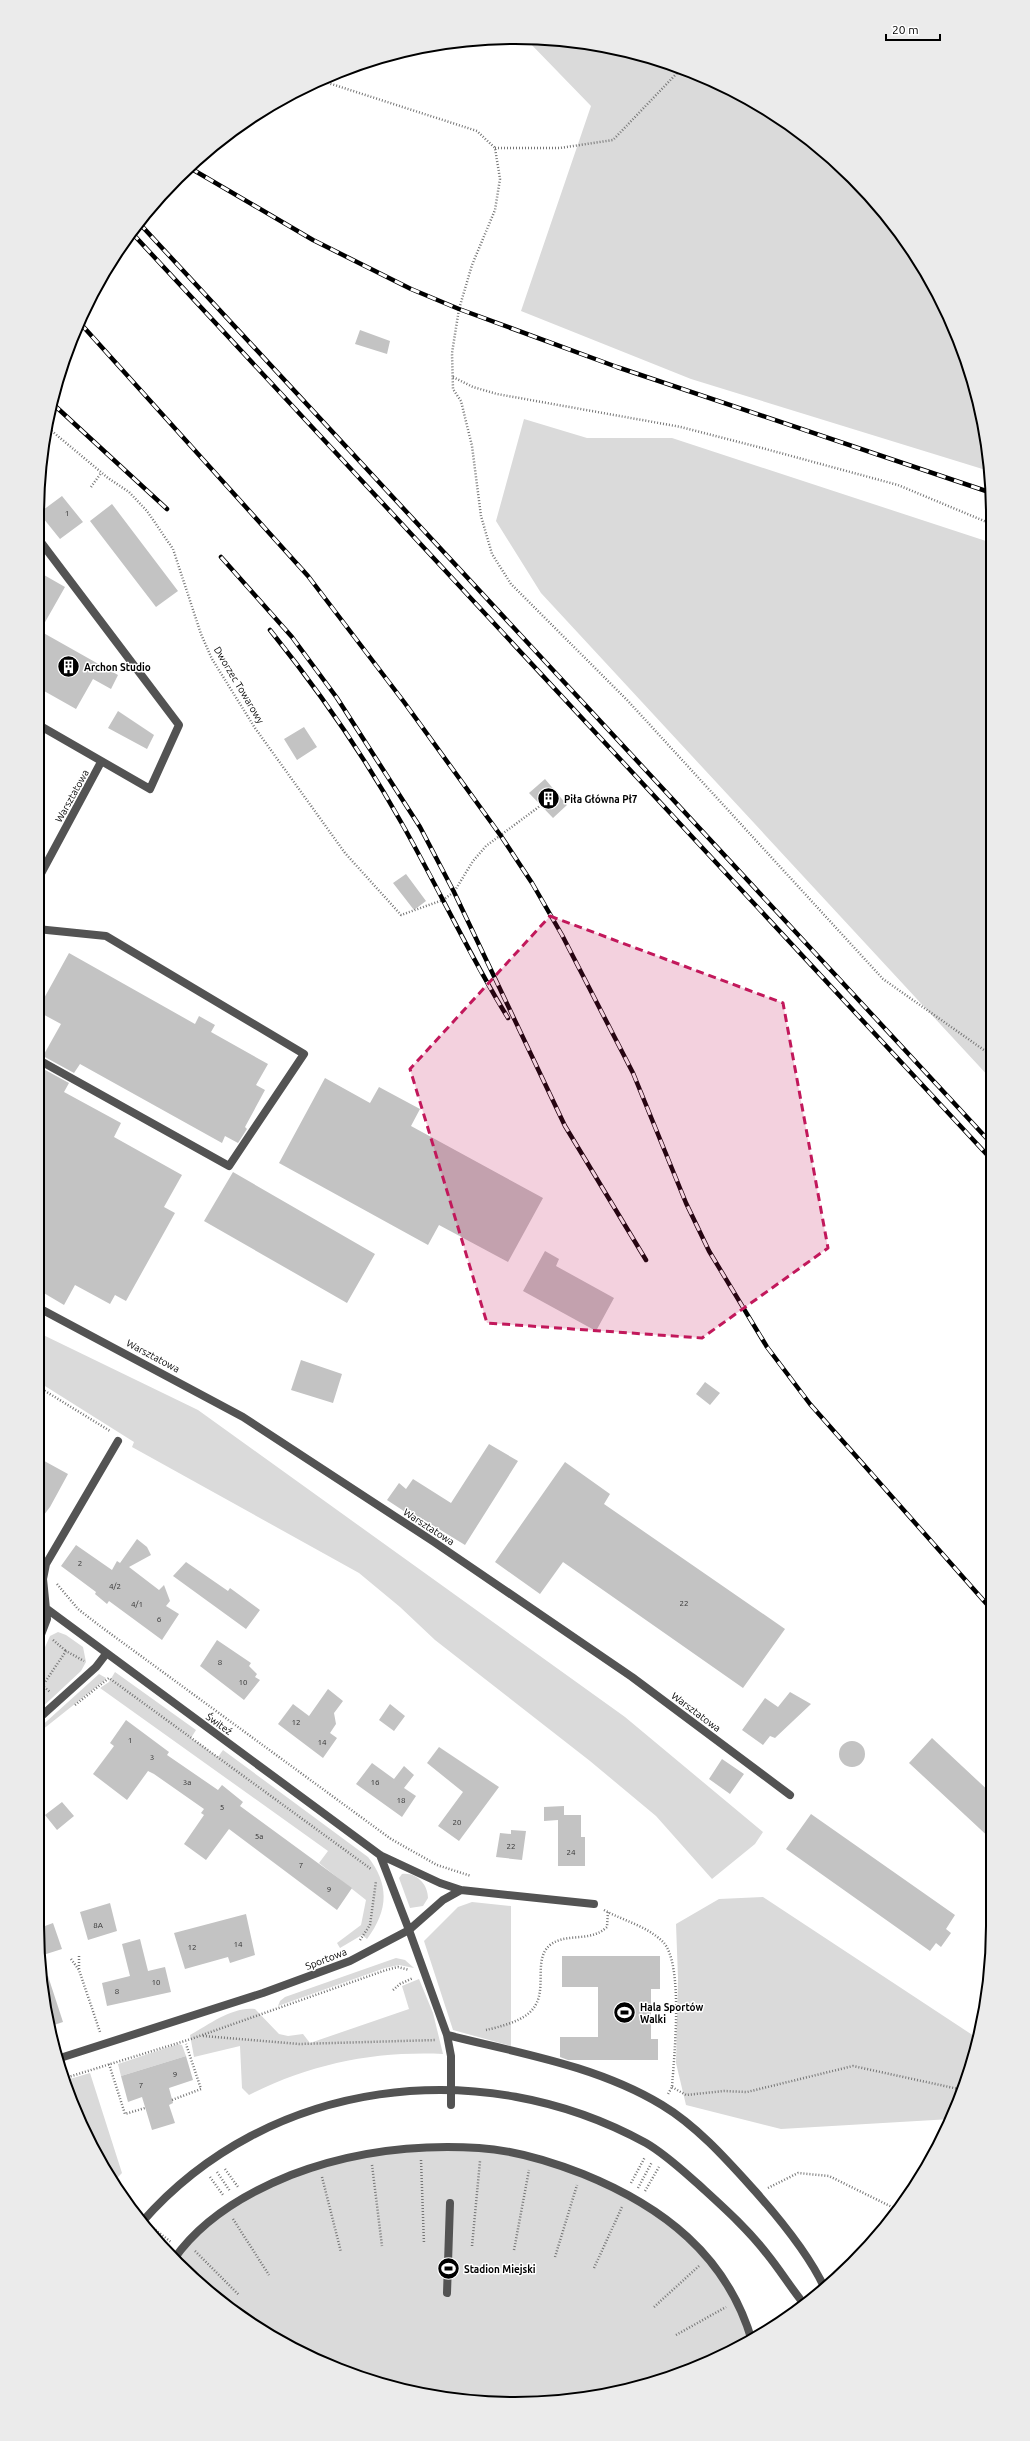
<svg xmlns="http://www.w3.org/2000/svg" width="1030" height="2441" font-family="Ubuntu,sans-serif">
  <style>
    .green { fill: #dadada }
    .building { fill: #c3c3c3 }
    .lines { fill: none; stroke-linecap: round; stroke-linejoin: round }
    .path { stroke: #757575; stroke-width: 2.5; stroke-dasharray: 1 2; stroke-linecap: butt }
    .service { stroke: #535353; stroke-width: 8 }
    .pedestrian { stroke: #535353; stroke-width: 8 }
    .minor { stroke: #535353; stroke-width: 8 }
    .rail-casing { stroke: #000; stroke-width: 4.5 }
    .rail { stroke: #fff; stroke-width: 3; stroke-dasharray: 9; stroke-linecap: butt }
    .marked { fill: #c2185b; fill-opacity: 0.2; stroke: #c2185b; stroke-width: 3; stroke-dasharray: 8 5; stroke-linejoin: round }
    .labels { text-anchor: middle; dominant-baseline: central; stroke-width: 3; stroke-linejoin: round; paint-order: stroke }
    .number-label { font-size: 8px; fill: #313131 }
    .poi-label { font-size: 10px; font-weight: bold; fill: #000; stroke: #fff; text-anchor: start }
    .street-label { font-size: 10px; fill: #000; stroke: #fff }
    .rim { fill: none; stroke: #000; stroke-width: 2 }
  </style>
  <rect width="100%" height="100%" fill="#fff"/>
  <path class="green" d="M526 39 577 41 668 62 781 118 875 200 929 276 957 332 989 452V471L691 379 521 311 591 106Z
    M524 419 587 438H672L989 542 991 1079 541 593 496 521Z
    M37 1332 198 1410 625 1717 763 1832 755 1844 712 1879 656 1816 590 1761 435 1640 400 1607 359 1573 132 1447 134 1442 37 1381Z
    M58 1632 66 1635 83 1647 86 1662 81 1671 37 1712V1665L50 1636Z
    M115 1672 196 1730 191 1738 218 1757 223 1750 368 1857C390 1885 388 1911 367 1939L362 1935 340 1948 337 1943 361 1925 366 1900 319 1863 328 1851 100 1688 109 1682Z
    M99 1674 106 1678 105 1680 37 1734V1730Z
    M402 1874C416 1872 428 1884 428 1898L423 1906 410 1908 399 1878Z
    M763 1897 977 2038 968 2079 951 2119 781 2129 686 2105 676 2063 678 1978 676 1924 719 1899Z
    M472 1902 511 1906V2046L453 2030 424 1941 458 1907Z
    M396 1958 405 1960 414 1968 399 1965 385 1968 278 2006 280 2001 285 1997Z
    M419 1979 433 2013 443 2054C374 2051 310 2064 249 2095L242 2088 240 2046 194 2057 190 2035C208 2025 233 2006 255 2009L279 2034 288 2036 303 2034 310 2043 409 2009 402 1986Z
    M178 2044 182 2045 186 2056 121 2076 118 2064Z
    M90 2073 122 2173 113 2182 101 2165 63 2081Z
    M480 2148 566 2167 658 2211 723 2279 752 2341C705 2362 659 2386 608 2395 448 2424 289 2374 174 2259L198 2233 265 2185 370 2153Z"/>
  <path class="building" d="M360 330 390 341 387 354 355 344Z
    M62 496 83 522 60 539 39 513Z
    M112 504 178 591 156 607 90 521Z
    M37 571 65 587 40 631 118 675 111 689 93 679 76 709 37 687Z
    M118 711 154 735 147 749 108 728Z
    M304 727 317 747 297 760 284 739Z
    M545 779 567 805 553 818 529 793Z
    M406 874 426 901 414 910 393 883Z
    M69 953 195 1024 199 1016 215 1025 211 1032 268 1064 256 1085 265 1090 245 1127 247 1129 238 1143 225 1136 222 1143 80 1064 74 1073 43 1056 61 1024 37 1011Z
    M38 1066 69 1083 64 1092 121 1123 114 1137 182 1175 164 1207 175 1213 126 1301 115 1295 110 1304 75 1285 64 1305 37 1289Z
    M325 1078 370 1103 379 1087 420 1109 411 1126 543 1198 508 1262 439 1225 428 1245 279 1163Z
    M233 1172 375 1254 347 1303 204 1221Z
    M545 1251 559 1259 556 1266 614 1298 596 1331 523 1291Z
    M301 1360 342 1374 333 1403 291 1390Z
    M705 1382 720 1393 710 1405 696 1394Z
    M489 1444 518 1461 465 1545 421 1518 419 1521 387 1500 399 1483 406 1489 413 1479 451 1503Z
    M37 1457 68 1474 50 1507 37 1524Z
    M565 1462 610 1494 604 1504 785 1629 743 1688 563 1562 540 1594 495 1562Z
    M137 1539 147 1547 151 1555 129 1567 159 1590 164 1585 170 1601 166 1606 179 1614 162 1640 109 1601 107 1604 95 1594 96 1592 61 1566 76 1545 112 1570 117 1561 120 1563Z
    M186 1562 228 1591 230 1588 260 1610 246 1629 173 1576Z
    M217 1640 251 1663 249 1666 257 1674 255 1677 260 1680 244 1700 200 1666Z
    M328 1689 343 1701 334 1713 336 1724 330 1733 337 1738 323 1758 278 1724 293 1704 309 1716Z
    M790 1692 811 1704 775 1738 770 1736 763 1745 742 1730 765 1698 778 1707Z
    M390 1704 405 1716 394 1731 379 1720Z
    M126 1720 169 1752 167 1755 218 1790 222 1785 243 1802 240 1806 352 1888 337 1910 229 1829 206 1860 184 1844 204 1815 201 1813 204 1809 154 1774 148 1771 127 1800 93 1774 114 1746 110 1743Z
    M932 1738 993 1795V1841L909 1763Z
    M839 1754a13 13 0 1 1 26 0a13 13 0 1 1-26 0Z
    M439 1747 499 1787 459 1841 438 1826 463 1792 427 1763Z
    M722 1759 744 1774 730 1794 709 1779Z
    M372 1763 394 1779 404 1766 414 1775 404 1788 416 1796 402 1817 356 1784Z
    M62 1802 74 1816 57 1830 45 1815Z
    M564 1806V1815H581V1837H585V1866H558V1820L544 1821V1807Z
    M811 1814 955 1915 946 1929 951 1933 941 1947 936 1943 930 1951 786 1849Z
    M511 1830 526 1831 522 1860 496 1857 500 1833 511 1834Z
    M110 1903 117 1931 88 1940 80 1912Z
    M246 1914 255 1955 230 1963 228 1957 185 1969 174 1933Z
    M53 1923 62 1949 40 1956 37 1929Z
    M140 1939 148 1971 165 1967 171 1992 107 2006 102 1983 130 1976 122 1944Z
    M562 1956H660V1989H651V2039H658V2060H568L560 2057V2037H598V1987H562Z
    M48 1976 63 2022 48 2027 42 1978Z
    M186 2056 193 2080 169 2088 173 2103 169 2105 175 2123 152 2130 142 2097 128 2102 121 2076Z"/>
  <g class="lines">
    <path class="path" d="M678 73 687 71
      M319 80 477 131 495 148 500 179 495 210 472 265 459 309 452 353 453 389 461 401 472 446 481 516 492 554 511 584 628 701 883 979 991 1055
      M495 148H560L613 140 681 69
      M453 377 473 387 497 394 681 427 762 448 898 485 989 523
      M47 427 108 478 129 492 147 511 173 549 201 634 212 659 255 728 345 853 401 915 443 900 454 892 473 861 486 846 540 806
      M91 487 101 473
      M37 1386 110 1431
      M57 1584 78 1609 100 1626 391 1839 437 1865 471 1876
      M53 1640 66 1651
      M37 1681 50 1692
      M37 1694 66 1651 84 1661
      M75 1705 109 1678 371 1869
      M604 1910C624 1921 647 1926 663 1942 684 1963 674 2058 672 2087L668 2094
      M360 1940 370 1925 376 1881
      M71 1959 79 1970 100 2032
      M79 1969V1956
      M393 1990 400 1984 413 1978
      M486 2030C499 2027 519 2022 529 2013 551 1994 531 1961 550 1945 567 1932 590 1943 607 1927L608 1912
      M203 2036 299 2044 436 2040
      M109 2064 125 2114 145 2108
      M62 2079 191 2039 386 1970 398 1967 409 1970
      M672 2087 686 2095 724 2091 747 2092 853 2066 963 2090
      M172 2100 201 2089 186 2044
      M421 2160 424 2244
      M372 2165 382 2246
      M225 2169 238 2187
      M217 2172 230 2191
      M210 2177 223 2195
      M322 2177 341 2252
      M631 2183 645 2157
      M638 2188 652 2162
      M768 2188 798 2173 829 2176 898 2210
      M645 2191 659 2167
      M233 2219 269 2275
      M153 2228 171 2242
      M157 2243 166 2250
      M472 2246 480 2161
      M514 2250 529 2170
      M195 2251 239 2295
      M555 2257 577 2185
      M594 2268 622 2207
      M654 2307 699 2266
      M676 2335 726 2307"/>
    <path class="service" d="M37 537 179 725 150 789 37 724
      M37 929 106 936 304 1054 229 1166 37 1059
      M409 1930 447 2035C519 2053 598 2066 662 2105 697 2126 727 2160 755 2191 779 2218 810 2256 825 2289
      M447 2035 451 2056V2105
      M174 2259C202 2219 246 2193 291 2175 351 2152 414 2144 479 2148 514 2150 550 2161 583 2174 662 2206 727 2255 752 2341
      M447 2293 450 2203
      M773 2326 774 2325"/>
    <path class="pedestrian" d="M142 2222C268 2078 481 2052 646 2143 665 2154 682 2170 698 2184 722 2206 747 2228 767 2254 780 2270 791 2288 804 2304"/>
    <path class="minor" d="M37 881 101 762
      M37 1307 243 1417 434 1542 632 1677 790 1795
      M47 1609 380 1855 440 1883 461 1890
      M37 1645 47 1619 43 1579 46 1564 118 1441
      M37 1720 96 1667 106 1654
      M380 1855 409 1930
      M57 2059 263 1993 350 1961 409 1930 443 1900 461 1890 594 1904"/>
    <defs>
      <path id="rail" d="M190 168 313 240 411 289 459 309 617 367 989 492
        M139 223 991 1143
        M132 233 991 1159
        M80 323 308 576 404 702 501 836 532 883 562 935 633 1073 686 1203 709 1251 767 1347 810 1404 992 1610
        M53 404 167 509
        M221 557 292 637 337 698 420 827 454 892 565 1126 646 1260
        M270 630C319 691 363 754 401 822 438 887 469 955 508 1018"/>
    </defs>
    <use href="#rail" class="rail-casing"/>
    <use href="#rail" class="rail"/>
  </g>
  <path class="marked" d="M550 916 783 1003 828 1248 702 1338 487 1323 410 1069Z"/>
  <defs>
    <symbol id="building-disc" viewBox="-11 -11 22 22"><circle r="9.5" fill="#000" stroke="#fff"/><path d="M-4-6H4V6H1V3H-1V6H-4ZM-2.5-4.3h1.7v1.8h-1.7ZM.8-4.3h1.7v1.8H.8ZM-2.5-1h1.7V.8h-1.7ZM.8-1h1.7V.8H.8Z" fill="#fff"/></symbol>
    <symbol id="stadium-disc" viewBox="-11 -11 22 22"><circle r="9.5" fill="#000" stroke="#fff"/><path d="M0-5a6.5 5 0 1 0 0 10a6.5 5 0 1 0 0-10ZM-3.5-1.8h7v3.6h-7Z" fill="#fff"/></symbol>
  </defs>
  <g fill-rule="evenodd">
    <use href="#building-disc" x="56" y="654" width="25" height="25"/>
    <use href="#building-disc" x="536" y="786" width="25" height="25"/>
    <use href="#stadium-disc" x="612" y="2000" width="25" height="25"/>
    <use href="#stadium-disc" x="436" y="2256" width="25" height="25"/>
  </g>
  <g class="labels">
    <g class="number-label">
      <text x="67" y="513">1</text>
      <text x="80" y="1563">2</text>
      <text x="115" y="1586">4/2</text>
      <text x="684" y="1603">22</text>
      <text x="137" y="1604">4/1</text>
      <text x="159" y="1619">6</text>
      <text x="220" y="1662">8</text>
      <text x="243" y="1682">10</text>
      <text x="296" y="1722">12</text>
      <text x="130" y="1740">1</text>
      <text x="322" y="1742">14</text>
      <text x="152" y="1757">3</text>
      <text x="187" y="1782">3a</text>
      <text x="375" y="1782">16</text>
      <text x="401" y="1800">18</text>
      <text x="222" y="1807">5</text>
      <text x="457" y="1822">20</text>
      <text x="259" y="1836">5a</text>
      <text x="511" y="1846">22</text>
      <text x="571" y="1852">24</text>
      <text x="301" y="1865">7</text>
      <text x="329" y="1889">9</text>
      <text x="98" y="1925">8A</text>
      <text x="238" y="1944">14</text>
      <text x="192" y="1947">12</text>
      <text x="156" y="1982">10</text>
      <text x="117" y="1991">8</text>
      <text x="175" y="2074">9</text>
      <text x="141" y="2085">7</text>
    </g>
    <g class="poi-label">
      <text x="84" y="667">Archon Studio</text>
      <text x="564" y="799">Piła Główna Pł7</text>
      <text x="640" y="2007">Hala Sportów<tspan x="640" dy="12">Walki</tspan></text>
      <text x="464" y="2269">Stadion Miejski</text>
    </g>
    <g class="street-label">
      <text transform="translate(239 685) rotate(59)">Dworzec Towarowy</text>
      <text transform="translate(72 796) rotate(-61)">Warsztatowa</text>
      <text transform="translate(153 1356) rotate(28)">Warsztatowa</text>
      <text transform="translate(429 1527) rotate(33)">Warsztatowa</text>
      <text transform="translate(696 1712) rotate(37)">Warsztatowa</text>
      <text transform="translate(219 1724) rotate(36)">Świteź</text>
      <text transform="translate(326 1959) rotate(-21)">Sportowa</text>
    </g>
  </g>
  <path d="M0 0H1030V2441H0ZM515 44H515A471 471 0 0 1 986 515V1926A471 471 0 0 1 515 2397H515A471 471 0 0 1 44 1926V515A471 471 0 0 1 515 44Z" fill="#ebebeb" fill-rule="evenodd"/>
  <path class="rim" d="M515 44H515A471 471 0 0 1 986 515V1926A471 471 0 0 1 515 2397H515A471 471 0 0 1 44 1926V515A471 471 0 0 1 515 44Z"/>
  <path d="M886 34v6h54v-6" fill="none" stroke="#000000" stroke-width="2"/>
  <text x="892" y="34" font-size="12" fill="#000000" stroke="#ffffff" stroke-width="3" paint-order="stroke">20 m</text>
</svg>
